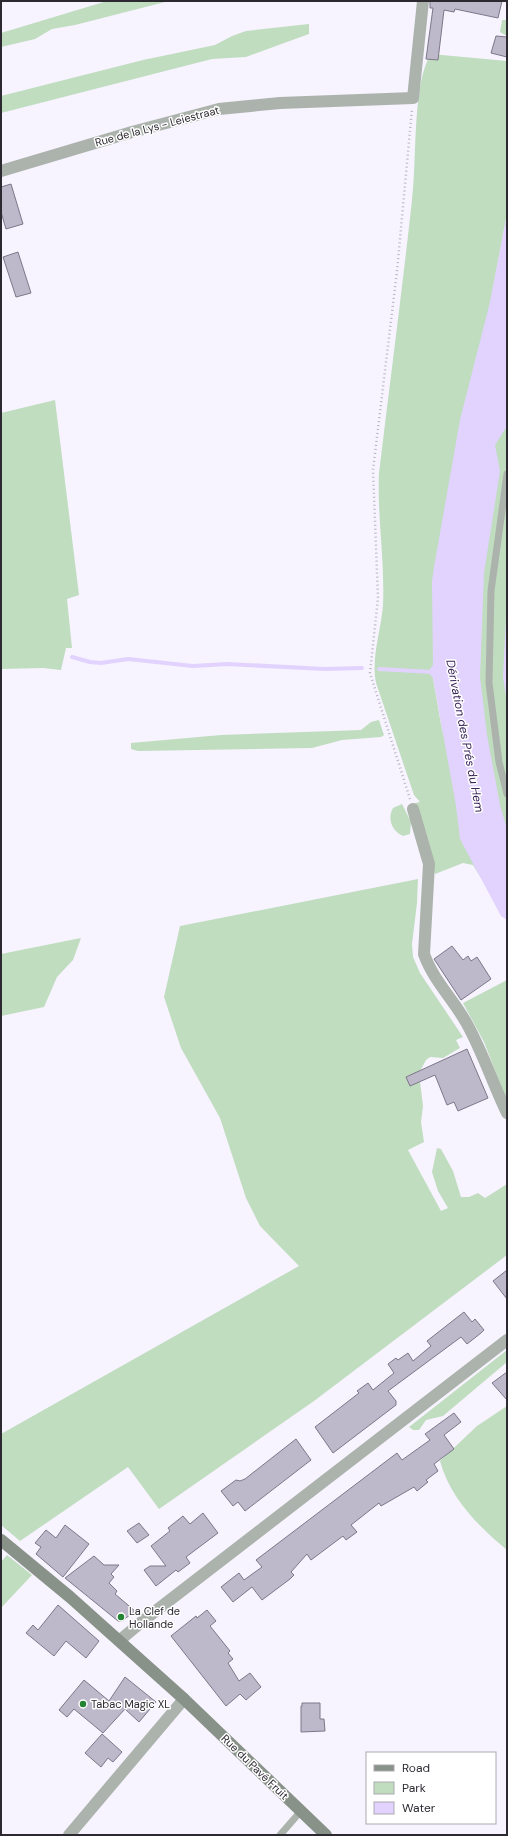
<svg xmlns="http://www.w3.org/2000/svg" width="508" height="1836" font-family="'DM Sans',sans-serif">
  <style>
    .green { fill: #c0ddc0; fill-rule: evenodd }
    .water { fill: #e1d3fe }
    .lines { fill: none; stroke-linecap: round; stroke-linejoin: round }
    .stream { stroke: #e1d3fe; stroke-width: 4 }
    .building { fill: #beb8cb; stroke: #7d7889 }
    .path { stroke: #b9b5c0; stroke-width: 2.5; stroke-dasharray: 1 3; stroke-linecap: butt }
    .lane { stroke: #acb3ac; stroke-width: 7 }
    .street { stroke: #acb3ac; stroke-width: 12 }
    .secondary { stroke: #889288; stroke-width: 12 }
    .poi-dot { fill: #258334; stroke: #fff; stroke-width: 1.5 }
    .labels { text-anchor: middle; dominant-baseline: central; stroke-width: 3; stroke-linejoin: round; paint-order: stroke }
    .street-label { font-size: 11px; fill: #2c2931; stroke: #fff }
    .poi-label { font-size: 11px; fill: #2c2931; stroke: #fff; text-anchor: start }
    .water-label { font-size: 12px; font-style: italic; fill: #3a265a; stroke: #fff }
  </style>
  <rect width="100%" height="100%" fill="#f7f3ff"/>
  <path class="green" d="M107 1H169L75 25 52 29 35 39 1 47V33Z
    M502 20H507V36L500 32Z
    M309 24V34L246 57 212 59 1 113V96L143 60 215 45 232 36 246 31Z
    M431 54 507 61V214L489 309 507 248V920L473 865 463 863 435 874 415 803 420 802 414 795 376 683C371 657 381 631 383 605 385 561 377 517 379 473 390 382 402 291 412 200 417 163 412 83 431 54ZM433 665 443 736 433 678Z
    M55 400 79 595 67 599 72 648H66L61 670 43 668 1 669V413Z
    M379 720 384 735 381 737 342 740 312 748 138 751 131 749V743L221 735 361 730 371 722Z
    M402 804 411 822 410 834 403 836C392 831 387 819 393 808Z
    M418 879 417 903 412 944 413 957 420 973 463 1037 456 1040 460 1048 443 1058 430 1057 426 1060 419 1073 423 1106 421 1122 424 1142 408 1150 441 1211 448 1208 438 1191 432 1172 437 1148 441 1149 453 1171 461 1197H469L478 1193 485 1198 507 1184V1255L314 1401 159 1509 128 1467 20 1541 1 1525V1434L299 1266 260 1226 246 1198 220 1118 181 1048 164 997 180 926Z
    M81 938 73 960 57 977 44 1007 1 1016V954Z
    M507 980V1101L484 1042 463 1003Z
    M507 1350V1362L443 1416 426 1420 419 1430H413L409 1427Z
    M507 1406V1550C478 1526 450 1498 440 1461L477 1426Z
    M7 1555 32 1575 1 1608V1562Z"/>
  <path class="water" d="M507 214V426L495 445 500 471 484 573 480 677 487 735 500 805 507 829V920L501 916 460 839 456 806 433 678 428 672 433 665 432 582 434 567 460 420 490 302Z
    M507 599V703L503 677Z"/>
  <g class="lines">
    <path class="stream" d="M72 657 90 662 101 663 128 659 193 666 227 664 325 669 362 668
      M379 669 432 672"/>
  </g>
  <path class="building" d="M430 1H502L498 18 455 9 454 12 444 10 438 60 426 59 433 8H430Z
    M496 36 507 37V57L491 53Z
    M11 184 23 224 6 229 1 212V187Z
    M18 252 31 293 16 297 3 257Z
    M452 946 463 960 468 956 471 961 477 957 491 979 461 1000 434 959Z
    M467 1049 488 1098 458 1111 454 1102 447 1105 435 1075 410 1086 406 1077Z
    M507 1270V1299L493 1281Z
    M464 1312 472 1322 475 1319 484 1330 481 1333 467 1344 461 1337 388 1391 396 1401V1405L333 1453 315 1427 359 1393 357 1391 368 1383 373 1390 394 1373 388 1364 396 1358 398 1360 408 1353 413 1361 431 1346 427 1341Z
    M507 1372V1400L492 1383Z
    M454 1413 461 1422 444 1435 454 1449 434 1464 438 1471 426 1480 428 1482 417 1491 414 1487 381 1506 379 1503 351 1525 357 1532 346 1540 343 1536 311 1560 307 1554 291 1572 294 1575 290 1579 262 1600 252 1587 233 1602 221 1587 239 1573 244 1580 262 1567 256 1560 397 1453 402 1460 430 1440 425 1434Z
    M296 1439 311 1460 245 1511 238 1502 233 1506 221 1491 236 1480 240 1481 245 1479Z
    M203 1513 218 1533 186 1557 190 1563 178 1572 176 1570 156 1586 144 1570 150 1566H166L151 1546 170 1531 168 1528 183 1516 190 1524Z
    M139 1523 149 1535 137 1543 127 1531Z
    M65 1525 89 1544 63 1577 36 1554 41 1547 35 1543 46 1530 56 1538Z
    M94 1556 104 1565H119L111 1574 114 1577 109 1583 117 1591 115 1594 135 1611 122 1621H118L65 1578Z
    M58 1605 99 1641 86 1658 66 1641 54 1656 26 1633 33 1625 38 1630Z
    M207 1610 216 1621 210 1626 230 1651 228 1653 233 1659 228 1663 239 1681 250 1673 261 1687 246 1700 240 1694 226 1706 171 1636 196 1616 197 1618Z
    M125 1677 156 1702 139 1722 125 1709 103 1733 74 1709 67 1717 59 1710 84 1680 109 1701Z
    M302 1703H320V1719H324L325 1731 301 1732V1706H302Z
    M102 1734 122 1752 113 1762 108 1758 101 1767 85 1753Z"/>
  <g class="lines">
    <path class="path" d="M410 799 370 673 378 598 373 470 397 271 412 109"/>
    <path class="lane" d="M507 474 491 591 489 683 499 762 507 794
      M280 1835 301 1811"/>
    <path class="street" d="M1 171 132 132 219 109 280 103 413 98 423 1
      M413 809 429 864 424 954C433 980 454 1000 467 1024 483 1053 493 1084 507 1113
      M120 1640 144 1620 507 1340
      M69 1835 184 1699"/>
    <path class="secondary" d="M1 1540 70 1597 184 1699 326 1835"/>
  </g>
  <g class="poi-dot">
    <circle cx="121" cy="1617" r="4"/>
    <circle cx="83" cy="1704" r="4"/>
  </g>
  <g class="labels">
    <g class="street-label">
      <text transform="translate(157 126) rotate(-15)">Rue de la Lys - Leiestraat</text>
      <text transform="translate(255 1767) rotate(44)">Rue du Pavé Fruit</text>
    </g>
    <g class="poi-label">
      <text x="129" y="1611">La Clef de<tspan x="129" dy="13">Hollande</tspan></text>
      <text x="91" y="1704">Tabac Magic XL</text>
    </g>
    <g class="water-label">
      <text transform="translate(465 736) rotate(79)">Dérivation des Prés du Hem</text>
    </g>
  </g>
  <rect width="508" height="1836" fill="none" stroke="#2c2931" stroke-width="4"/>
  <rect x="366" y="1752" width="130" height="72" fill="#ffffff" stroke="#aba9ad"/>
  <rect x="374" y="1765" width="20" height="6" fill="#889288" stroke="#aba9ad"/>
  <text x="402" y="1772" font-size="12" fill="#2c2931">Road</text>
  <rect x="374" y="1782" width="20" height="12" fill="#c0ddc0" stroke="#aba9ad"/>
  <text x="402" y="1792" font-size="12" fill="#2c2931">Park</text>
  <rect x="374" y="1802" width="20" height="12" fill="#e1d3fe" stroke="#aba9ad"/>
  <text x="402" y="1812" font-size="12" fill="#2c2931">Water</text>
</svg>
